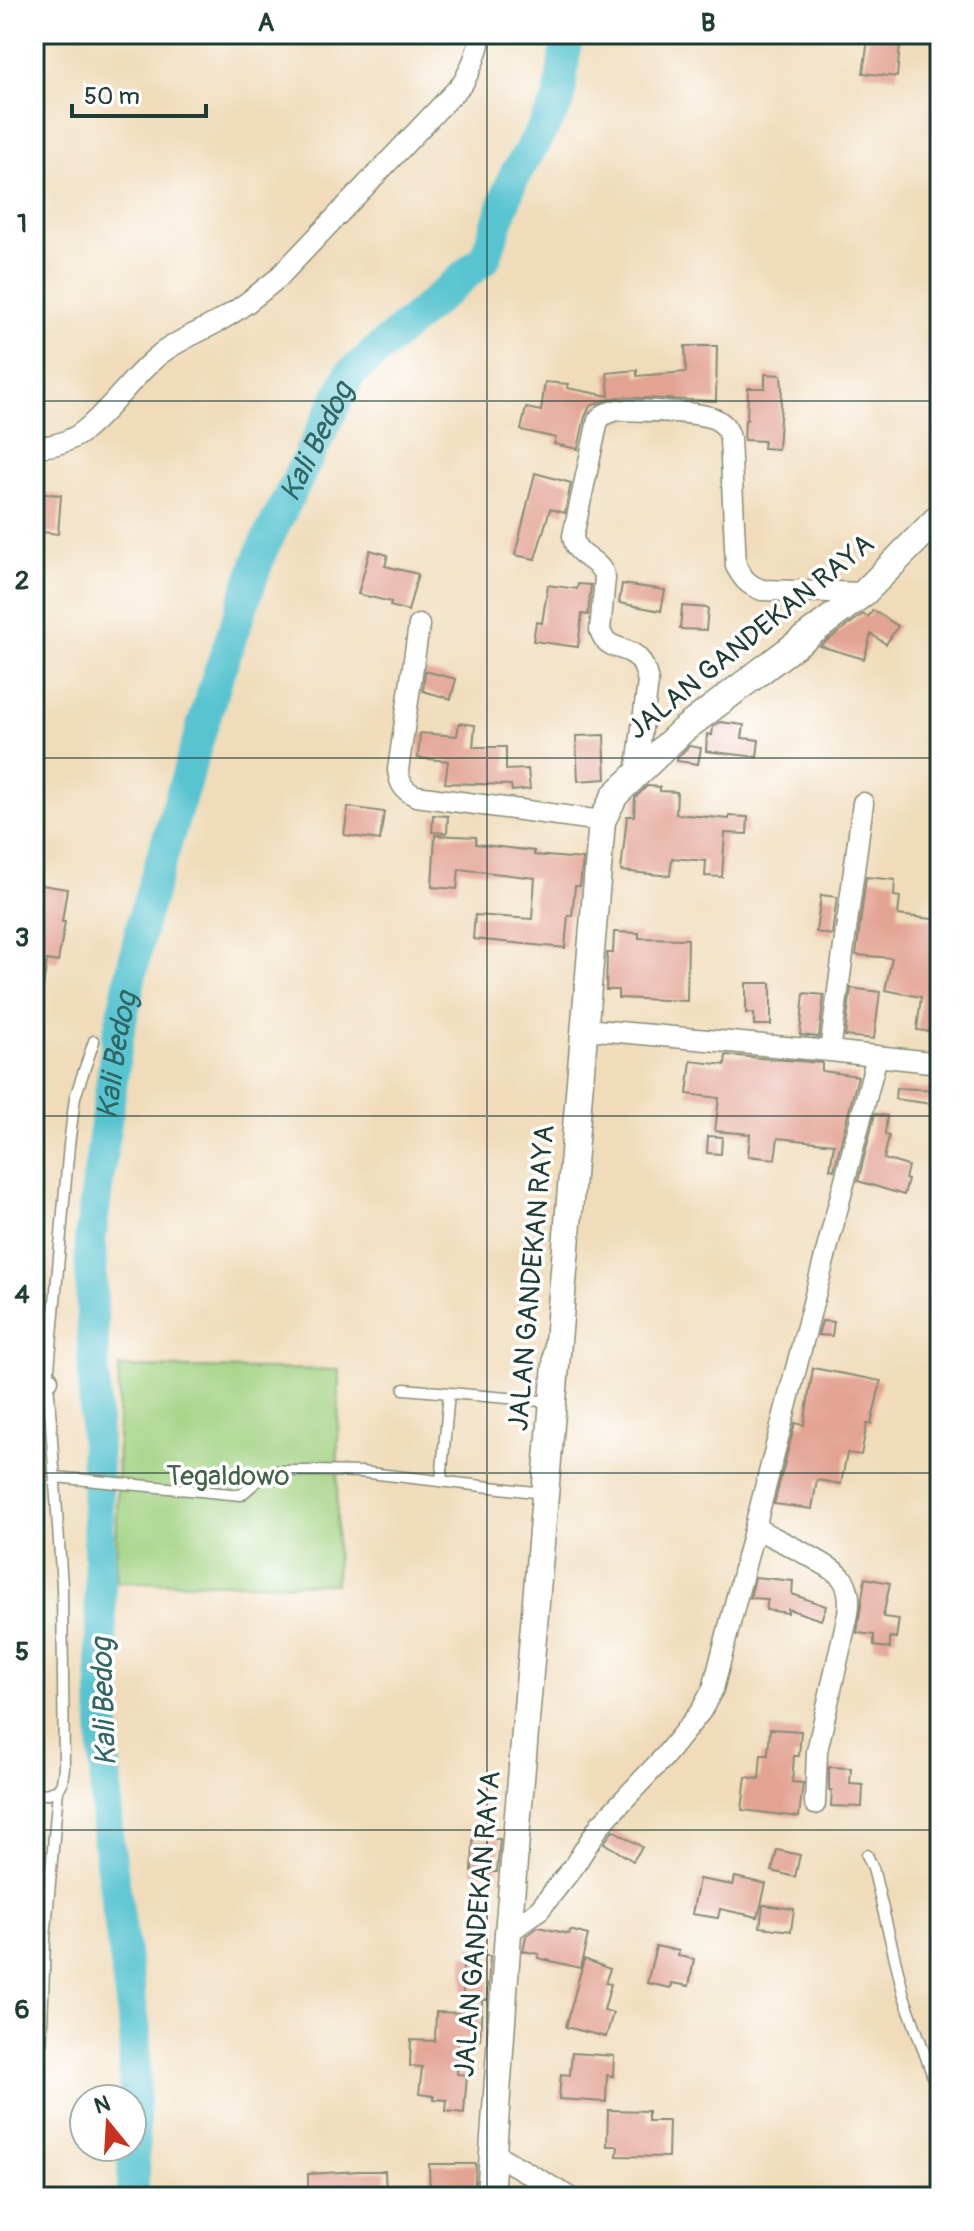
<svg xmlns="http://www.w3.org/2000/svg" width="974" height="2231" font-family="Pangolin,sans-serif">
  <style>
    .green { fill: #a1d281; stroke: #60885a; stroke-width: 2 }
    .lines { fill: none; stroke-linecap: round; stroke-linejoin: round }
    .river { stroke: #58c4d0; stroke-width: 32 }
    .building { fill: #e3a393 }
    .lane-casing { stroke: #888c77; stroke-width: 13 }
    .street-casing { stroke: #888c77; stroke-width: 23 }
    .secondary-casing { stroke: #888c77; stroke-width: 29 }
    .lane { stroke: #fff; stroke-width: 10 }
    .street { stroke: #fff; stroke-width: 20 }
    .secondary { stroke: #fff; stroke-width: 26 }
    .grid { fill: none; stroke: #1f3d34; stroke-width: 2; stroke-opacity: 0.55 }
    .labels { text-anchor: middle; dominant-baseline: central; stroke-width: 7; stroke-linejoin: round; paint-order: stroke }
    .street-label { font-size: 28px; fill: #1f3d34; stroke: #fff }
    .park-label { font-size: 28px; fill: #406247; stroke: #fff }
    .water-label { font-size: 30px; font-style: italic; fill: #306663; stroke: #fff }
    .neatline { fill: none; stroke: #1f3d34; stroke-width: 3 }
    .grid-label { font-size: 26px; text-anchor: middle; font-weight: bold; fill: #1f3d34 }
  </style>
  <rect width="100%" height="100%" fill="#fff"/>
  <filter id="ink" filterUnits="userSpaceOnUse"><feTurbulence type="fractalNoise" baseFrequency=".0125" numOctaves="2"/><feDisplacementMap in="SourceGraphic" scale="16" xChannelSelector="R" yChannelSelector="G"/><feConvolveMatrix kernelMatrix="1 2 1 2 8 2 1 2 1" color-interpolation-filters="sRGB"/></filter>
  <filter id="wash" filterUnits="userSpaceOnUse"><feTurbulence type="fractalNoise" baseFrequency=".006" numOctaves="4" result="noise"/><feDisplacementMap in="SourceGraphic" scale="32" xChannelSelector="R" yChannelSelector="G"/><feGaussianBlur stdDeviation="1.8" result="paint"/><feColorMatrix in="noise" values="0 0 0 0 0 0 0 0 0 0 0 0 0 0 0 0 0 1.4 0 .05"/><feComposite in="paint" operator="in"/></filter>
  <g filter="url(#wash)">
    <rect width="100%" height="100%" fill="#f0dcba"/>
    <path class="green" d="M119 1367 339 1370 336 1584 116 1582Z"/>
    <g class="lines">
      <path class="river" id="s1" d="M131 2197 133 2191 135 2032 107 1833 90 1240 118 1035 143 919 218 675 262 550 350 374 485 258 513 178 559 101 567 34"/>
    </g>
    <g id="blocks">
      <path class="building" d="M869 34H901L897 77 863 73Z
        M685 346H717L716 401 617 397 601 402 590 406 585 417 578 449 554 444 556 438 521 430 526 408 541 411 545 382 568 384 567 388 609 396 607 373 637 370V376L686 372Z
        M765 374 781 375 782 389 778 449 763 448 764 441 744 440 745 420H747L748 388H765Z
        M535 473 571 483 565 513 550 509 535 559 515 555Z
        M34 493 61 495 58 534 34 531Z
        M370 550 388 555 385 566 418 574 408 611 390 606 391 602 358 594Z
        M578 584 591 585 588 615 582 614 578 647 533 641 536 622 542 623 548 585 577 589Z
        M622 584 665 590 661 611 619 603Z
        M682 606 708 608 706 630 680 629Z
        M873 610 898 626 886 644 871 634 864 659 820 646 863 614 868 617Z
        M425 671 456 679 451 699 423 691Z
        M720 722 744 725 742 738 759 740 757 757 706 751 707 734 712 735 713 727Z
        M459 723 475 725 473 747H506V770L528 769 530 789 512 791 511 785 445 783 448 761 418 758 420 733 457 736Z
        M604 735 606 779 578 781 576 736Z
        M689 746 701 748 698 764 677 761 678 757Z
        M647 786 660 787V791L677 792 676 814 729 819V816L748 817 747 834 725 833 722 877 705 876 706 861 672 858 670 876 621 871 627 816H634L635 798Z
        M348 807 384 812 380 840 344 835Z
        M433 815 448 816 447 833 432 832Z
        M435 835 476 837V844L534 851V855L583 859 580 886H575L572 916 568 915 565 948 473 939 475 915 532 919 535 878 459 869 457 889 432 887Z
        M866 877 895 880 894 896 900 897 898 915 940 920V1033L917 1030 921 997 885 990 892 958 856 955Z
        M36 884 67 889 62 922H65L58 962 47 960 43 988 34 987Z
        M821 895 837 897 832 935 816 932Z
        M614 932 639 933V938L688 939 687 1001 618 998V990H606L607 953H613Z
        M746 983H771V1025H754V1013H746Z
        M851 988 880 992 874 1039 845 1036Z
        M804 993 824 995 819 1037 800 1035Z
        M726 1055 822 1063V1071L858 1076 834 1170 830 1169 834 1144 778 1138 775 1159 748 1156 750 1134 715 1131 719 1098 687 1094 691 1061 725 1065Z
        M896 1088 940 1090V1105L895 1099Z
        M875 1114 887 1116 885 1135 889 1136 884 1159 908 1166 905 1179 908 1180 904 1195 858 1181Z
        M708 1136 722 1137 721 1154 707 1153Z
        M822 1321 834 1322 832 1336 818 1335Z
        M813 1368 881 1381 871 1424H867L861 1455 847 1453 841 1484 817 1480 812 1509 774 1504 795 1423 804 1425Z
        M755 1577 793 1581 792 1594 826 1606 821 1620 788 1609V1613L766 1610 768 1599 750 1598Z
        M865 1578 890 1583 883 1617 899 1619 896 1638 890 1637V1648L874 1646V1635L857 1633Z
        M770 1729 801 1731 799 1756H794L792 1782 803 1783 799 1817 742 1810 746 1777 759 1779 761 1755H768Z
        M829 1767 851 1768 850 1784 863 1785 862 1807 831 1806 832 1790H829Z
        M613 1830 642 1847 633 1861 604 1843Z
        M473 1839H500L497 1872H472Z
        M777 1850 800 1855 795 1877 772 1871Z
        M735 1877 766 1884 758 1917 720 1909 718 1918 692 1914 699 1879 733 1885Z
        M763 1905 794 1909 791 1931 760 1927Z
        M538 1927 569 1934 570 1930 588 1935 580 1968 538 1958 539 1954 523 1951 526 1936Z
        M656 1946 679 1951 678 1956 694 1959 689 1986 672 1983 671 1988 647 1983Z
        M463 1955 490 1956 487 2000H482L480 2040 459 2039 457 2074 467 2075 464 2113 446 2111 447 2100 434 2099V2096L419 2094 422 2067 410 2066 411 2040 435 2041 436 2012 463 2013Z
        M584 1959 610 1969 605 1983 611 1984 604 2010 613 2013 606 2037 566 2027Z
        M572 2053 614 2056 613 2076 607 2075 606 2102 559 2099 561 2074 570 2075Z
        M608 2110 648 2111V2121H669L668 2157 617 2156 618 2146H607Z
        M429 2164H476L474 2197H468V2194H430Z
        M360 2171H385L386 2197H308V2174Z"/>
    </g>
  </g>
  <g filter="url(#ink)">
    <use href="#blocks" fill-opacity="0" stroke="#888c77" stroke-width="2"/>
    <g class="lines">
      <defs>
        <path id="lane" d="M404 1389 553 1402
          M55 1477 241 1495 256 1482 276 1471H314L361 1472 543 1493
          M441 1481 449 1393
          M34 1792 45 1794 58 1790
          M867 1855 873 1868 904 1996 940 2096
          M36 2197 45 1940 58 1790 62 1783 64 1767 62 1586 48 1380 69 1145 75 1097 94 1041"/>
        <path id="street" d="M34 446C51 448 72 441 85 430 112 408 132 377 159 355 176 341 198 333 217 322 239 311 258 294 277 279L463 83C472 67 478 52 481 34
          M419 625 398 770C400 784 403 790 416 796L602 821
          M636 774 648 682C640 635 609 660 600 630L605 578C600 557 575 559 573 536L598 420 605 414 617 410C641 411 695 410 715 419 724 423 728 429 730 438L736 566C743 579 748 585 762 590L864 593
          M585 1029 830 1051 940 1063
          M830 1051 863 803
          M34 1380H48
          M755 1528C773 1538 831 1564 842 1578 850 1589 850 1601 848 1614L817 1751 815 1804
          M508 1933 540 1909 574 1866 600 1825 664 1757 701 1711 713 1689 877 1056
          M492 2152 569 2197"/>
        <path id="secondary" d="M490 2197 508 1933 602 821 615 795 683 730 864 593 940 516"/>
      </defs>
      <use href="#lane" class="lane-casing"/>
      <use href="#street" class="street-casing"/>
      <use href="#secondary" class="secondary-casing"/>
      <use href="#lane" class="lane"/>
      <use href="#street" class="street"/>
      <use href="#secondary" class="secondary"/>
    </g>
  </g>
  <path class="grid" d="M487 34V2197M34 401H940M34 758H940M34 1116H940M34 1473H940M34 1830H940"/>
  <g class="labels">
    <g class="street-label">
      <text transform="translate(751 637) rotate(-39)">JALAN GANDEKAN RAYA</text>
      <text transform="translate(532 1278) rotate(-85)">JALAN GANDEKAN RAYA</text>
      <text transform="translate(478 1924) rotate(-85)">JALAN GANDEKAN RAYA</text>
    </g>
    <g class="park-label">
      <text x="228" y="1476">Tegaldowo</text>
    </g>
    <g class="water-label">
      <text stroke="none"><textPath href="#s1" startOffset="1794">Kali Bedog</textPath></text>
      <text stroke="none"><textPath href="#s1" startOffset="1146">Kali Bedog</textPath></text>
      <text transform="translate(104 1702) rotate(-92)">Kali Bedog</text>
    </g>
  </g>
  <rect width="974" height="2231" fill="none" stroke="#fff" stroke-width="88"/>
  <g transform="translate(108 2123) rotate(342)"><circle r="38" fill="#ffffff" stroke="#a5b1ae" stroke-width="2"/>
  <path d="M0-6L14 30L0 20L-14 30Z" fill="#c8321e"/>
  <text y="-12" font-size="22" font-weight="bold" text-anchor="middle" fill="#1f3d34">N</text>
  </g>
  <path d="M72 104v12h134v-12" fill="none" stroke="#1f3d34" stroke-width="4"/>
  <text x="84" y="104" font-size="24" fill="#1f3d34" stroke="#ffffff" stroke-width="6" paint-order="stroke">50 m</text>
  <rect x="44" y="44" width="886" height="2143" class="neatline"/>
  <g class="grid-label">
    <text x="266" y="31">A</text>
    <text x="708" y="31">B</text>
    <text x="22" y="232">1</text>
    <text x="22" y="589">2</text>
    <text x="22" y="946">3</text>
    <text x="22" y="1303">4</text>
    <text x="22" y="1660">5</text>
    <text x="22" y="2018">6</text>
  </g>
</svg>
